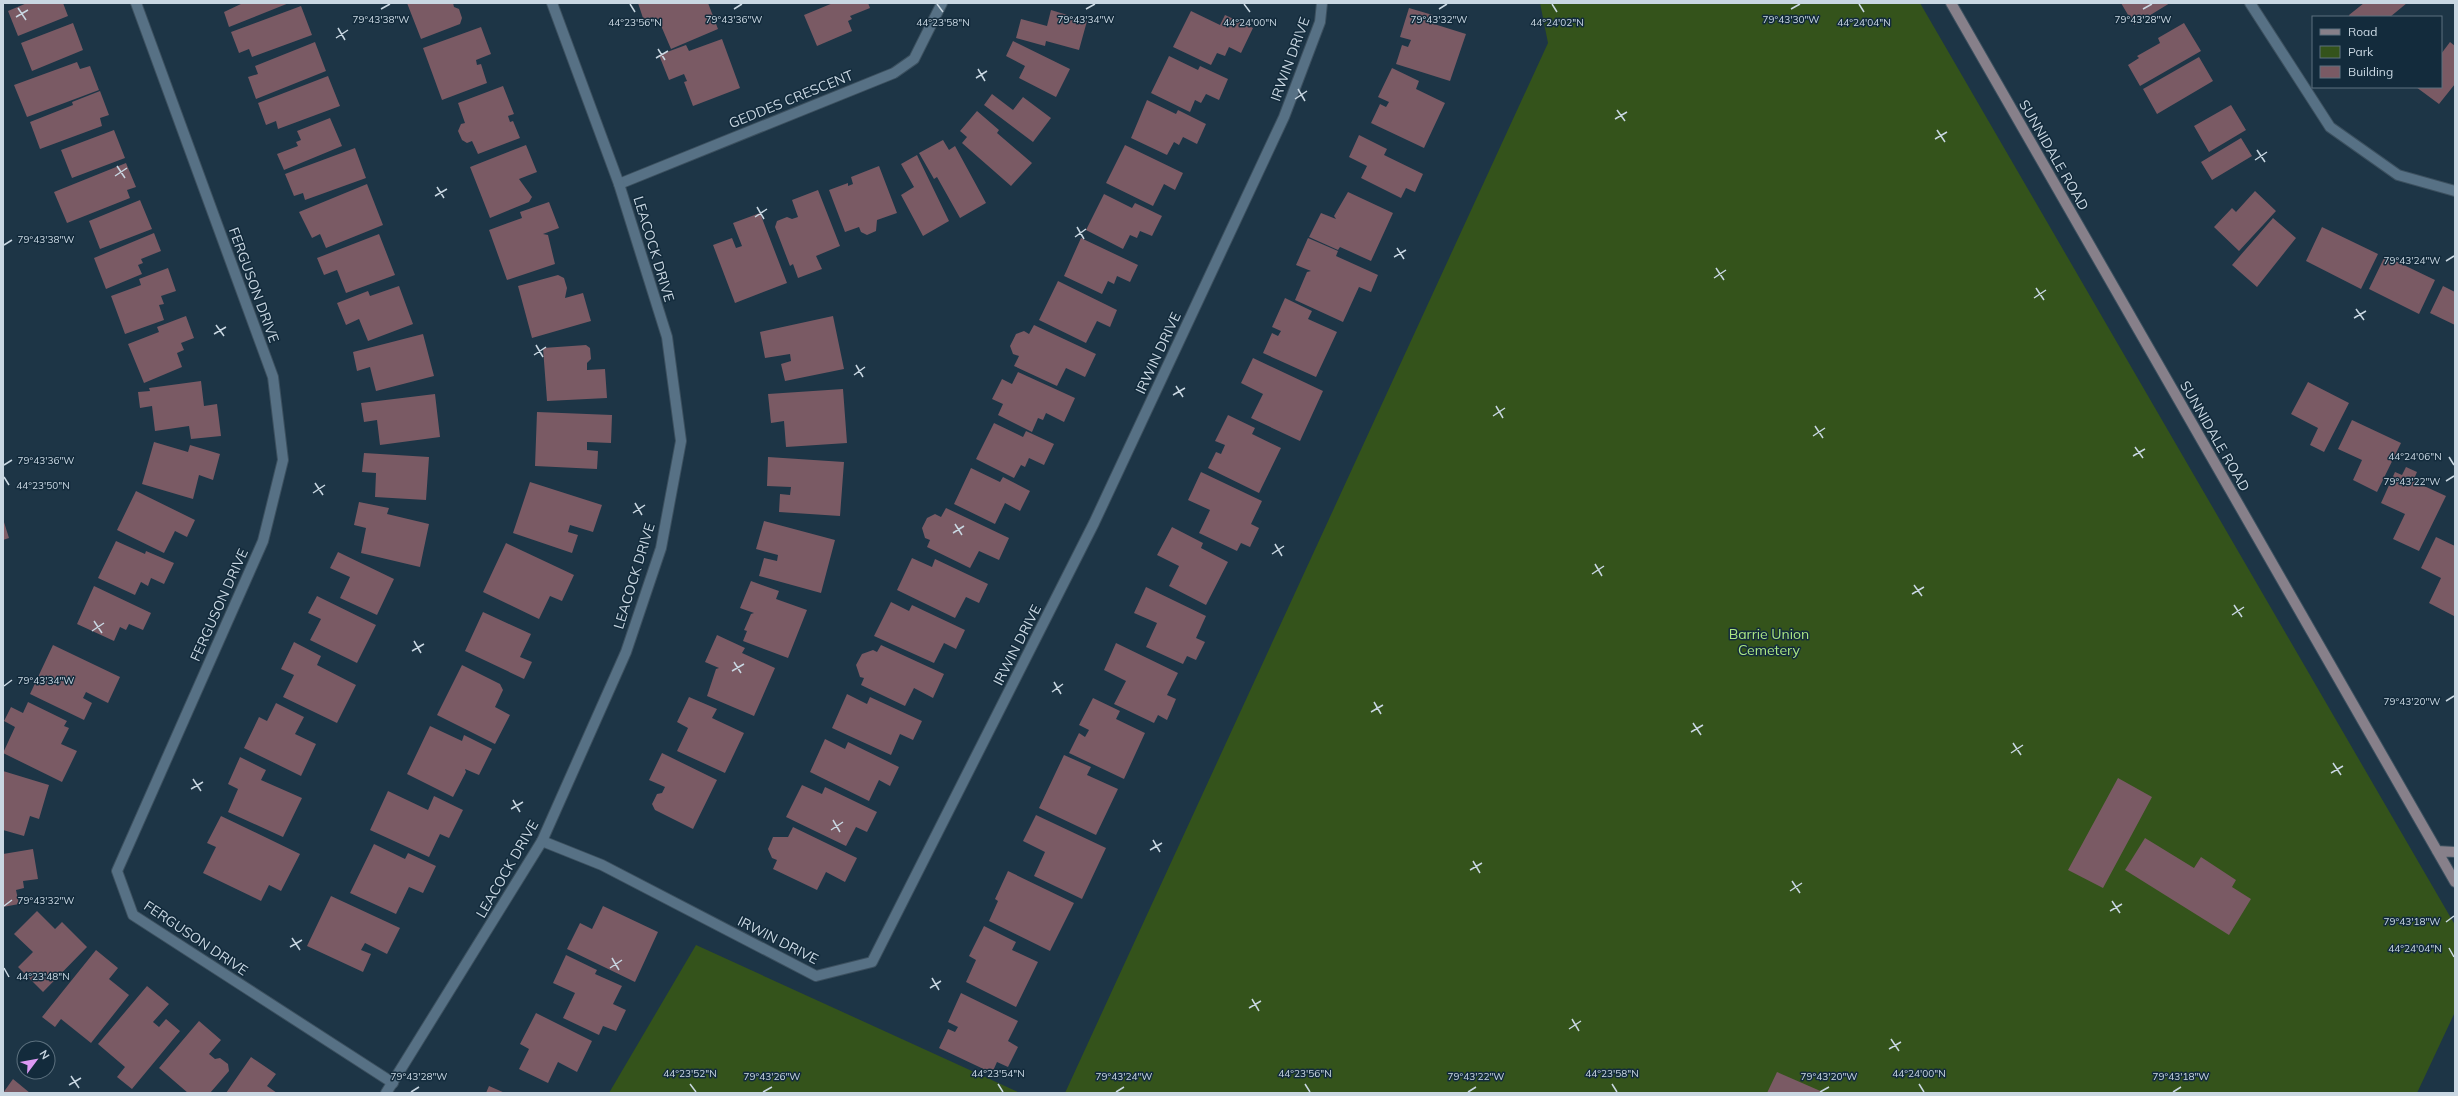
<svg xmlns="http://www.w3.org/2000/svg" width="2458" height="1096" font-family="Mulish,sans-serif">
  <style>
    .green { fill: #34531b }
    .building { fill: #7a5a64 }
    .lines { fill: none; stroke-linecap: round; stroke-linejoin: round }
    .minor-casing { stroke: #3c505f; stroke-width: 12 }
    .tertiary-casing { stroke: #3c505f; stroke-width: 12 }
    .secondary-casing { stroke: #3c505f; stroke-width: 12 }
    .minor { stroke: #577185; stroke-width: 10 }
    .tertiary { stroke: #577185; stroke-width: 10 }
    .secondary { stroke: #87808a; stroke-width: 10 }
    .ticks { fill: none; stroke: #c9d7e2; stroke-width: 1.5 }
    .labels { text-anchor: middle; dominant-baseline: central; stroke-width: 3; stroke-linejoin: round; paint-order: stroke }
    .street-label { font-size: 14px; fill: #c9d7e2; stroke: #132b3c }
    .park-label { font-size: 14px; fill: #ace784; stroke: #132b3c }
    .ticks-label { font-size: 10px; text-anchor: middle; fill: #c9d7e2; stroke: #132b3c; stroke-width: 3; stroke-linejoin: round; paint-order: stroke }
  </style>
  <rect width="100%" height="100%" fill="#1d3546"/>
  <path class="green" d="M1540 3H1920L2455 925V1012L2417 1093H1065L1548 43Z
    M696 945 1020 1093H609Z"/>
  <path class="building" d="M27 3H63L68 16 18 36 8 11Z
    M243 3H289L229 27 224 12Z
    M407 3H453L454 7 459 9 462 18 460 24 421 39Z
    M638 3H708L718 29 671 49 659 21 662 18 645 24Z
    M833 3H868L870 8 850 16 852 19 848 21 852 31 817 46 804 15Z
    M2121 3H2170L2134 25Z
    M2364 3H2407L2390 17H2350L2349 15Z
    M301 6 312 35 252 57 249 49 239 53 231 32Z
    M1409 8 1436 16 1434 24 1466 34 1450 81 1396 64 1402 45 1408 47 1411 40 1400 37Z
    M1051 10 1087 21 1079 50 1046 41 1045 46 1016 38 1021 19 1047 26Z
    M1191 11 1220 25 1225 15 1253 28 1241 53 1229 47 1225 56 1217 53 1211 65 1173 47Z
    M73 23 83 50 32 71 21 43Z
    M2184 23 2201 51 2140 86 2128 65 2139 58 2137 56 2160 43 2158 38Z
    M481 27 491 54 476 60 477 65 481 64 487 83 442 100 423 48Z
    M722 39 740 88 693 106 684 82 687 81 684 74 669 80 659 55 686 45 689 51Z
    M1013 41 1070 69 1056 97 1019 78 1025 66 1006 56Z
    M315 42 326 71 256 99 248 77 258 74 255 66Z
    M2450 42 2455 46V84L2439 104 2416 87H2441V54Z
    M1169 56 1198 70 1200 66 1228 79 1219 100 1206 94 1201 103 1195 100 1190 112 1151 93Z
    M2199 57 2213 81 2157 114 2143 89Z
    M77 62 80 69 90 66 99 90 27 117 14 85Z
    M1392 68 1419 81 1416 89 1445 103 1424 148 1371 123 1380 104 1386 107 1389 102 1378 97Z
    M328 76 340 106 278 129 276 121 266 125 258 103Z
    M503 86 514 114 508 116 510 122 513 121 520 138 478 154 472 141 467 143 462 140 458 131 461 124 465 123 458 103Z
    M100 91 109 115 100 118 102 126 40 149 30 122 73 105 72 102Z
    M992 94 1013 110 1023 97 1051 118 1033 142 984 105Z
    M1147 100 1176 114 1178 110 1206 124 1197 144 1183 137 1179 145 1174 142 1167 155 1131 138Z
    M2231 105 2246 130 2209 152 2194 126Z
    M977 111 999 130 997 133 1032 163 1011 186 962 143 967 137 960 131Z
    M330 118 342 146 284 170 277 154 298 146 296 142 301 140 297 131Z
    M114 130 125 158 72 178 61 150Z
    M1359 135 1387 149 1384 155 1423 174 1415 192 1406 188 1401 198 1361 178 1367 166 1349 157Z
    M2241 138 2252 156 2212 180 2201 162Z
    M943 140 949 150 955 146 986 203 960 218 937 177 934 179 919 153Z
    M526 145 537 172 519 179 532 197 529 202 490 218 470 167Z
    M1125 145 1183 173 1175 190 1164 184 1153 206 1106 183Z
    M355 148 366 178 305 200 303 193 294 196 285 174Z
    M917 155 949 221 923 236 901 195 914 187 901 164Z
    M126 163 136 187 127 190 130 198 67 223 54 192Z
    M879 166 897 213 877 220 876 231 867 235 861 232 859 227 845 232 829 190 848 183V186L853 184 851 177Z
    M367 184 383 225 326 248 320 234 312 238 299 212Z
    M818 190 840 246 816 256 822 269 798 278 793 264 790 266 775 227 777 221 787 217 792 219 798 217 792 200Z
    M2255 191 2276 211 2239 251 2214 227 2232 208 2236 212Z
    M1348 192 1393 213 1371 261 1340 247 1338 250 1309 237 1321 213 1336 219 1334 216Z
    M1104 194 1132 208 1135 203 1162 216 1152 236 1140 231 1137 238 1130 235 1123 249 1086 230Z
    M140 200 152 229 100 249 89 221Z
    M549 202 559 228 543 234 548 235 555 264 507 280 489 230 522 218 520 212Z
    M760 213 787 283 735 303 713 245 732 238 736 248 742 246 733 223Z
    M2273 218 2296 238 2257 287 2232 265Z
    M2322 227 2378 254 2361 289 2306 261Z
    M154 233 161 251 141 259 143 263 138 265 142 274 106 289 94 258Z
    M379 234 395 275 346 293 337 270 324 275 317 258Z
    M1081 238 1138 265 1130 282 1117 276 1114 284 1108 281 1102 294 1064 276Z
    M1308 238 1338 251 1336 256 1378 275 1371 292 1359 287 1343 322 1295 300 1307 272 1311 271 1296 265Z
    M2385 256 2435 280 2419 314 2369 289Z
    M168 268 176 291 161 296 164 304 159 305 164 320 125 334 111 296 141 285 139 279Z
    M558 275 564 278 567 288 565 298 583 293 591 321 532 338 518 286Z
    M1058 281 1117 310 1110 327 1097 321 1086 343 1039 320Z
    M399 286 413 324 368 341 359 319 346 325 337 303 368 291 370 296Z
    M2443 286 2455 292V325L2430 313Z
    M1285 298 1312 311 1308 319 1337 332 1316 377 1263 353 1272 333 1278 336 1281 331 1272 327Z
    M186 316 194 338 181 343 184 350 177 353 182 367 144 383 128 344 159 332 157 327Z
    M833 316 844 369 785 381 781 364 791 361 790 354 765 358 760 332Z
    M1034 325 1096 354 1085 377 1066 368 1057 386 1014 366 1019 356 1013 354 1010 346 1016 334 1024 331 1029 334Z
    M423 334 434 376 376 391 370 367 357 371 353 352Z
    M586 345 590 348 591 359 587 363V370L605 369 607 398 547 401 543 348Z
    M1253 358 1323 391 1300 441 1251 418 1263 394 1241 383Z
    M1018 372 1075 398 1064 422 1046 413 1043 420 1038 418 1032 432 998 415 1003 404 992 399 1002 379 1012 384Z
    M201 381 204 406 217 404 221 436 191 439 189 426 155 431 152 406 140 408 138 392 150 391 149 388Z
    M2308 382 2349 403 2324 452 2310 445 2318 428 2291 414Z
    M843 389 847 443 786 447 784 421 771 423 768 394Z
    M435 394 440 437 380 445 377 420 364 422 361 403Z
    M537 412 612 415 611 443 587 442V450L598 451 597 469 535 466Z
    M1228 415 1255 428 1252 434 1281 448 1259 493 1208 468 1216 452 1221 454 1225 445 1215 441Z
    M2352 420 2401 443 2377 492 2353 480 2362 460 2338 449Z
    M994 423 1023 437 1026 431 1054 444 1044 465 1029 458 1025 467 1021 465 1014 478 976 459Z
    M154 442 188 452 190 445 220 454 213 480 199 475 193 499 142 484Z
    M364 453 429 457 426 500 375 497 376 473 362 472Z
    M768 457 844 462 840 516 779 512 780 494 790 495 791 487 767 486Z
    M2406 467 2417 472 2413 481 2446 496 2419 551 2393 539 2405 514 2381 503 2395 472 2402 475Z
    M971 468 1000 482 1003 477 1030 491 1020 511 1005 503 995 524 954 504Z
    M1201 472 1262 501 1251 524 1259 528 1250 547 1241 543 1237 551 1199 533 1210 510 1188 500Z
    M530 482 602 505 593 532 570 525 568 532 578 535 572 553 513 533Z
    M136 491 195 520 187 537 175 531 164 553 117 530Z
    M359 502 389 508 387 514 429 524 420 567 361 553 366 528 354 525Z
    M946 508 1009 538 999 560 979 551 970 568 927 547 930 540 925 538 922 528 927 518 935 514 941 517Z
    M3 519 9 538 3 540Z
    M764 521 835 540 821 593 759 576 764 558 777 561 778 555 756 549Z
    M1172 527 1203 543 1201 548 1228 562 1206 605 1169 586 1179 566 1157 555Z
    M2436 537 2455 546 2454 616 2429 603 2441 578 2421 568Z
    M116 541 145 554 146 551 174 563 164 584 151 578 148 586 141 582 135 595 98 578Z
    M506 543 574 575 562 601 550 596 539 619 483 592Z
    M338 552 394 579 377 615 340 598 350 577 330 568Z
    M912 558 932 567 935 559 988 584 979 603 966 597 955 618 897 590Z
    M751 581 779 591 776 599 807 610 788 658 743 641 747 631 744 630 751 614 754 613 740 608Z
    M94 586 151 613 143 630 129 624 126 630 120 627 114 641 77 624Z
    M1146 587 1206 616 1196 638 1205 642 1196 660 1187 656 1183 664 1146 647 1157 623 1134 613Z
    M317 596 376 625 357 663 310 640 321 619 308 613Z
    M891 602 909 611 912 605 965 630 956 649 944 643 934 663 874 636Z
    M483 612 531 634 520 657 532 662 524 679 465 651Z
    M717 635 745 648 742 653 775 668 754 716 707 696 716 669 719 668 705 662Z
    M294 642 321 656 317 665 356 685 337 723 283 697 294 675 281 669Z
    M1116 643 1178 673 1167 695 1176 699 1167 720 1158 715 1154 723 1114 704 1126 681 1104 670Z
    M53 645 120 677 108 703 86 692 83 698 92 703 84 720 30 694Z
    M881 645 944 674 933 698 914 688 905 706 861 685 864 678 860 677 856 665 862 654 873 650 877 652Z
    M462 665 500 684 503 690 495 707 510 715 495 744 437 715Z
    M847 694 867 704 870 697 922 721 913 740 900 734 891 755 832 728Z
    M689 697 717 709 712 718 744 733 725 773 677 751 688 728 677 722Z
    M1093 698 1120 711 1116 719 1145 733 1124 779 1069 753 1079 733 1085 737 1089 730 1079 725Z
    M28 702 67 721 64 726 69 728 61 744 77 751 62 782 3 753 15 727 4 721 11 707 23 713Z
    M276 703 304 717 295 734 316 744 301 776 244 748 259 717 267 721Z
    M430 726 462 741 464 735 492 749 479 775 465 769 466 772 453 797 407 774Z
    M825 739 845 749 848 742 899 767 890 786 879 780 869 801 810 772Z
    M662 753 717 780 693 829 655 810 652 804 657 794 662 793 665 787 649 780Z
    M1064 755 1091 767 1087 775 1118 789 1096 835 1039 808Z
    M240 757 266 770 261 780 302 798 283 837 228 812 238 789 228 784Z
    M3 771 49 785 39 819 30 816 24 836 3 830Z
    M2118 778 2152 797 2103 888 2068 870Z
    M802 785 822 794 825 787 877 812 867 832 856 827 846 846 786 817Z
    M388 791 428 810 434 796 463 810 449 838 440 834 429 857 370 830Z
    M1036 815 1106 848 1082 899 1034 876 1045 852 1023 841Z
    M221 816 300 854 281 891 269 885 261 901 203 873 216 847 207 843Z
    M793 827 857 858 845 882 826 872 817 890 773 869 777 860 772 858 768 849 773 837H788Z
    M2145 838 2194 868 2201 857 2236 880 2232 887 2251 899 2229 935 2125 870Z
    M374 844 405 859 408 853 436 866 423 893 409 887 396 914 350 893Z
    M33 849 38 879 23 881 24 888 16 890 19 904 3 907V854Z
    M1008 871 1074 903 1050 951 989 921 998 901 995 899Z
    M331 896 400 928 387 954 365 943 361 950 371 954 363 972 307 946Z
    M603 906 658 932 635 982 567 949 580 923 592 929Z
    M37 911 55 929 62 922 87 947 43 992 18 967 33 952 14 934Z
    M984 926 1016 942 1012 950 1038 962 1016 1007 966 982 976 960 969 956Z
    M96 950 118 968 109 979 129 995 91 1043 61 1019 55 1027 42 1017Z
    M566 955 597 970 595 974 622 986 613 1004 626 1010 616 1031 603 1026 599 1035 563 1018 575 993 553 983Z
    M147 986 169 1004 153 1022 159 1027 166 1019 180 1031 132 1089 117 1077 125 1067 98 1044Z
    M961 993 1018 1021 1008 1041 1018 1047 1008 1067 997 1062 992 1073 939 1048 948 1029 955 1032 958 1027 948 1022Z
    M536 1013 592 1041 577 1072 558 1062 548 1083 519 1069 529 1049 520 1044Z
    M199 1021 221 1040 209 1054 215 1059 220 1058 228 1064 229 1071 210 1093H188L159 1068Z
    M251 1057 276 1074 267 1086 277 1093H226Z
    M1777 1072 1825 1093H1767Z
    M13 1079 30 1093H3Z
    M489 1086 505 1093H486Z"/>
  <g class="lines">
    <defs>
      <path id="minor" d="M136 3 273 377 283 460 263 541 117 871 133 915 393 1083
        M2250 3 2330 127 2398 175 2455 191
        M619 184 894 73 914 59 942 3
        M542 841 602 865 816 976 872 962 1094 523 1284 117 1320 22 1322 3"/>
      <path id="tertiary" d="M386 1093 542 841 626 652 661 548 681 441 667 337 619 184 552 3"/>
      <path id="secondary" d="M1951 3 2455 882
        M2437 851 2455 852"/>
    </defs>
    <use href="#minor" class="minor-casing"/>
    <use href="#tertiary" class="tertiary-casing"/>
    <use href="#secondary" class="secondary-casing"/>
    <use href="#minor" class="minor"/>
    <use href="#tertiary" class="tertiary"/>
    <use href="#secondary" class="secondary"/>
  </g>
  <path class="ticks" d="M630 4 635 12M937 4 943 12M1244 4 1250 12M1552 4 1557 12M1859 4 1864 12M18 8 26 20M381 9 390 4M734 9 742 4M1086 9 1095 4M1439 9 1447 4M1791 9 1800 4M2143 9 2152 4M16 17 28 10M338 28 345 40M336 38 348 30M658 49 665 60M656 58 668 51M978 69 985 81M976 78 987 71M1298 89 1305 101M1295 99 1307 91M1617 110 1625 121M1615 119 1627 112M1937 130 1945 142M1935 139 1947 132M2257 150 2265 162M2255 160 2267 152M117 166 125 178M115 176 127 168M437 187 444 198M435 196 447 189M757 207 764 219M755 217 767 209M1077 227 1084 239M1075 237 1086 229M4 245 12 240M1397 248 1404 259M1394 257 1406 250M2446 261 2454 256M1716 268 1724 280M1714 278 1726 270M2036 288 2044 300M2034 298 2046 290M2356 309 2364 320M2354 318 2366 311M216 325 224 336M214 334 226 327M536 345 543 357M534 355 546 347M856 365 863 377M854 375 865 367M1176 386 1183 397M1173 395 1185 388M1496 406 1503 418M1493 416 1505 408M1815 426 1823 438M1813 436 1825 428M2135 447 2143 458M2133 456 2145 449M2449 457 2454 465M4 465 12 460M4 477 9 485M2446 481 2454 476M315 483 323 495M313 493 325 485M635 503 642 515M633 513 645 505M955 524 962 535M953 533 964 526M1275 544 1282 556M1272 554 1284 546M1595 564 1602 576M1592 574 1604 566M1914 585 1922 596M1912 594 1924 587M2234 605 2242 617M2232 615 2244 607M94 621 102 633M92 631 104 623M414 641 421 653M412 651 424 644M734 662 741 673M732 671 744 664M1054 682 1061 694M4 686 12 680M1052 692 1063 684M2446 701 2454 696M1374 702 1381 714M1371 712 1383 705M1693 723 1701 735M1691 732 1703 725M2013 743 2021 755M2011 753 2023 745M2333 763 2341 775M2331 773 2343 766M193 779 201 791M191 789 203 782M513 800 520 812M511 809 523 802M833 820 840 832M831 830 843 822M1153 840 1160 852M1150 850 1162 843M1473 861 1480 873M1470 870 1482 863M1792 881 1800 893M1790 891 1802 883M2112 901 2120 913M4 906 12 900M2110 911 2122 904M2446 922 2454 916M292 938 300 950M290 947 302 940M2449 948 2454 957M612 958 619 970M4 968 9 977M610 968 622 960M932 978 939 990M930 988 941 981M1252 999 1259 1011M1249 1008 1261 1001M1572 1019 1579 1031M1569 1029 1581 1021M1891 1039 1899 1051M1889 1049 1901 1042M71 1076 79 1088M690 1084 696 1092M998 1084 1003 1092M1305 1084 1310 1092M1612 1084 1617 1092M1919 1084 1924 1092M69 1085 81 1078M411 1092 419 1087M763 1092 772 1087M1116 1092 1124 1087M1468 1092 1476 1087M1820 1092 1829 1087M2173 1092 2181 1087"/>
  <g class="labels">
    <g class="street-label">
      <text transform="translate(1290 59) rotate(-70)">IRWIN DRIVE</text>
      <text transform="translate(791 99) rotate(-22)">GEDDES CRESCENT</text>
      <text transform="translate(2054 155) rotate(60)">SUNNIDALE ROAD</text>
      <text transform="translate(654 249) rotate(73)">LEACOCK DRIVE</text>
      <text transform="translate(254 285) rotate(70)">FERGUSON DRIVE</text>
      <text transform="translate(1158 353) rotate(-65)">IRWIN DRIVE</text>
      <text transform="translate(2215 436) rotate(60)">SUNNIDALE ROAD</text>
      <text transform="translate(634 576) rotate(-73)">LEACOCK DRIVE</text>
      <text transform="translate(219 605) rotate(-66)">FERGUSON DRIVE</text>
      <text transform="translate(1017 645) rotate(-63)">IRWIN DRIVE</text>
      <text transform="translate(507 869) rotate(-60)">LEACOCK DRIVE</text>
      <text transform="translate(196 938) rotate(34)">FERGUSON DRIVE</text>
      <text transform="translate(778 940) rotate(27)">IRWIN DRIVE</text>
    </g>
    <g class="park-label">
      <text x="1769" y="634">Barrie Union<tspan x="1769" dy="16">Cemetery</tspan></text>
    </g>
  </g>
  <g class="ticks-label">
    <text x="381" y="23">79°43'38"W</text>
    <text x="734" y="23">79°43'36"W</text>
    <text x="1791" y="23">79°43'30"W</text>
    <text x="2143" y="23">79°43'28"W</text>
    <text x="1086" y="23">79°43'34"W</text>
    <text x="1439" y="23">79°43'32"W</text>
    <text x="635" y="26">44°23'56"N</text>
    <text x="1250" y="26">44°24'00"N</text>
    <text x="1557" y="26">44°24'02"N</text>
    <text x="943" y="26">44°23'58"N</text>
    <text x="1864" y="26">44°24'04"N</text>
    <text x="46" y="243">79°43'38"W</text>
    <text x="2412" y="264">79°43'24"W</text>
    <text x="2415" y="460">44°24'06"N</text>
    <text x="46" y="464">79°43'36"W</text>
    <text x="2412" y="485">79°43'22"W</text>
    <text x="43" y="489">44°23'50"N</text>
    <text x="46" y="684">79°43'34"W</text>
    <text x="2412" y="705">79°43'20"W</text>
    <text x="46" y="904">79°43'32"W</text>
    <text x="2412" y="925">79°43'18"W</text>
    <text x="2415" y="952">44°24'04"N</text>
    <text x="43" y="980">44°23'48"N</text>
    <text x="690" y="1077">44°23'52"N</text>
    <text x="998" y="1077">44°23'54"N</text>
    <text x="1305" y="1077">44°23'56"N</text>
    <text x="1612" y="1077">44°23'58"N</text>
    <text x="1919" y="1077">44°24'00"N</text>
    <text x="419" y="1080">79°43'28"W</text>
    <text x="772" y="1080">79°43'26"W</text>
    <text x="1124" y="1080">79°43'24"W</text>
    <text x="1476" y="1080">79°43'22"W</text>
    <text x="1829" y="1080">79°43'20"W</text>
    <text x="2181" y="1080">79°43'18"W</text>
  </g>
  <rect width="2458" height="1096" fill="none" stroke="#c9d7e2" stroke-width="8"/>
  <rect x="2312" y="16" width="130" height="72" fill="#132b3c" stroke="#5c707e"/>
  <rect x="2320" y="29" width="20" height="6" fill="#87808a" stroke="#5c707e"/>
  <text x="2348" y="36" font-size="12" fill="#c9d7e2">Road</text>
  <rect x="2320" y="46" width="20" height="12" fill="#34531b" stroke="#5c707e"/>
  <text x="2348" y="56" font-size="12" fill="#c9d7e2">Park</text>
  <rect x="2320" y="66" width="20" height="12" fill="#7a5a64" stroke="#5c707e"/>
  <text x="2348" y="76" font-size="12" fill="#c9d7e2">Building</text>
  <g transform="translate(36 1060) rotate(58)"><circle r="19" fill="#132b3c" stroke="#5c707e"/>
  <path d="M0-3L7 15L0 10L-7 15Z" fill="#dd99f4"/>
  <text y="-6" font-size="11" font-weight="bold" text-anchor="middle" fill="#c9d7e2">N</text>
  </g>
</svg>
